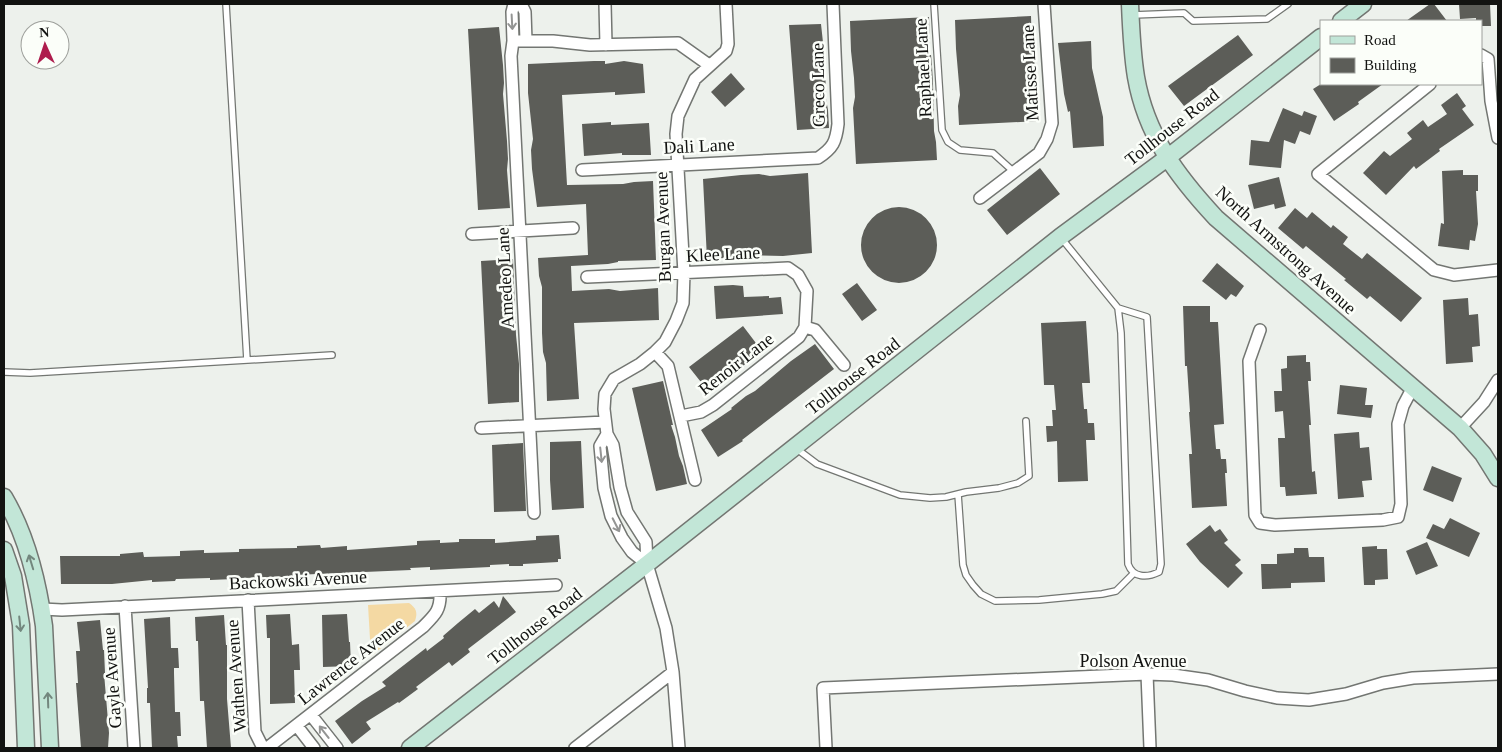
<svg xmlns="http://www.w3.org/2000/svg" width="1502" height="752" font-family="Georgia,serif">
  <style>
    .green { fill: #f4d9a3 }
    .building { fill: #5c5d58 }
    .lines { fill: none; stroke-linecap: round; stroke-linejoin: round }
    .lane-casing { stroke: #737672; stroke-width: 8 }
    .street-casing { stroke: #737672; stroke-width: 14 }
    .secondary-casing { stroke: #737672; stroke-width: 19 }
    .lane { stroke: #fff; stroke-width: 5.5 }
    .street { stroke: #fff; stroke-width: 11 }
    .secondary { stroke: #c2e6d7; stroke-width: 16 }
    .oneway { stroke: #949594 }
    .oneway2 { stroke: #73877e }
    .labels { text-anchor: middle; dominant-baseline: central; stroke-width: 5; stroke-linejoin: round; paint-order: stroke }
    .street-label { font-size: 18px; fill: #121311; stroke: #fbfef9 }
  </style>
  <rect width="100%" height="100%" fill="#edf1ec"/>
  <path class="green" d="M409 603C416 608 418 612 415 621L371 656 368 605Z"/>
  <path class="building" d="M1430 4H1434L1447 21H1406Z
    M1459 4H1490L1491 26H1481V21H1476V18L1460 19Z
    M1031 16 1032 54 1035 64 1036 92H1039V121L959 125 958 106 960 95 956 49 955 20Z
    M929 17 930 55H931L932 66 933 84 934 131 936 142 937 160 856 164 853 108 855 97 854 78 851 51 850 21Z
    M821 24 825 61 826 99 828 110 829 128 797 130 789 25Z
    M499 27 503 65 504 83 503 94 507 141 508 159 507 170 510 208 478 210 468 29Z
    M1238 35 1253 55 1184 106 1168 86Z
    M1091 41 1092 68 1103 117 1104 146 1073 148 1070 111 1068 112 1064 94 1058 43Z
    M594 61H605V64L624 61 643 64 645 93 615 95V92L562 95 567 185 623 184 634 182 653 181 656 260 618 261V262L608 264 571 266 572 291 609 289 620 291 658 288 659 320 574 323 579 399 547 401 546 363 543 352 542 333V287L539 276 538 258 588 255 586 204 537 207 532 169 531 150 533 139 528 93V64Z
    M731 73 745 89 725 107 711 92Z
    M1321 84H1383L1358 102 1359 104 1334 121 1313 89Z
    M1457 93 1466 106 1462 109 1474 125 1439 149 1440 151 1416 169 1414 166 1386 195 1363 173 1384 151 1390 156 1412 139 1407 133 1423 120 1428 127 1447 114 1441 105Z
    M1283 108 1302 116 1304 111 1317 116 1310 135 1300 131 1295 144 1284 140 1281 168 1249 165 1251 140 1269 142Z
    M611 122V125L649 123 651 155H622V153L584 156 582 124Z
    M1040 168 1060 194 1007 235 987 210Z
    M1463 170V175H1478V191H1476L1478 224 1475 241 1470 240 1469 250 1438 246 1441 223 1444 224 1442 171Z
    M808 173 812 253 783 256 736 255V257L725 258 707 259 703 179 741 175 759 174 770 176Z
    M1279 177 1286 206 1275 209 1274 204 1254 209 1248 185Z
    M861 245a38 38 0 1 1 76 0a38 38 0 1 1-76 0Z
    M1295 208 1307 218 1312 212 1331 228 1333 225 1348 237 1343 244 1362 259 1367 253 1422 298 1401 322 1370 296 1367 299 1344 280 1346 279 1306 246 1303 249 1278 228Z
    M513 259 516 335 519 364V402L488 404 481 261Z
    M1217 263 1244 286 1236 297 1231 294 1226 300 1202 281Z
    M857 283 877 310 862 321 842 294Z
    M733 285 743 286 744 297 769 296V298L781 297 783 314 716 319 714 286Z
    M1468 298 1469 315 1478 314 1480 346 1472 347 1473 362 1446 364 1443 300Z
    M1183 306H1210V322H1218L1224 424 1214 425 1216 449H1220L1221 459H1226L1227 473H1225L1227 506 1192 508 1189 454H1192L1189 412H1190L1187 366H1185Z
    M1086 321 1090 383H1082L1084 409H1087L1088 423H1094L1095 440H1086L1088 481 1058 482 1057 441 1047 442 1046 426H1053L1052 410H1056L1054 385H1044L1041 323Z
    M743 326 762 351 754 358 708 391 689 367Z
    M815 344 834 369 742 440 743 441 718 457 701 430 732 409 731 408 746 396 755 391 791 361Z
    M1306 355V362H1310L1311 381H1308L1311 425H1309L1312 472 1315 471 1317 494 1286 496 1285 487H1280L1278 438H1285L1283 411 1275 412 1274 391H1282L1281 369 1287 368V356Z
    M663 381 673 425H671L675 437 679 456 683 466 687 484 656 491 632 388Z
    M1340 385 1367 388 1365 405H1373L1371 418 1337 414Z
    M1359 432 1360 448 1369 447 1372 480 1362 481 1364 497 1338 499 1334 434Z
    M581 441 584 508 552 510 550 480V442Z
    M523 443 526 511 494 512 492 445Z
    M1432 466 1462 478 1453 502 1423 490Z
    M1450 518 1480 533 1469 557 1426 538 1433 524 1444 529Z
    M1210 525 1215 532 1220 529 1228 540 1224 543 1241 560 1235 565 1243 573 1228 588 1200 562 1186 544Z
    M559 535 561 559H558V562L523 564V566H509V564L490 565V567L449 569 430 570V567L410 568 411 570 294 575V577L234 578V579L210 580V578L176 579 175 581 152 582V580L112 584H61L60 556H120V554L143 552 144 557 180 556V551L204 550V553L239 552V549L297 548V546L320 545 321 548 347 546V550L417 545V541L440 540V543L459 542V539H495V543L536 540V536Z
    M1427 542 1438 566 1416 575 1406 551Z
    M1377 546V549H1387L1388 579 1375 580V585H1364L1362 547Z
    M1294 548H1308L1309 557H1324L1325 582 1291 583V588L1262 589 1261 564H1277V554L1294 553Z
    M503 596 516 612 468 649 470 652 452 666 449 662 416 687 418 689 399 703 398 702 366 722 371 729 352 744 335 721 362 701 386 686 382 682 426 648 427 651 444 638 443 636 458 623 475 609 479 613 494 601 499 608Z
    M290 614 292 645 299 644 300 670H294L295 703 270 704V638H267L266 615Z
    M347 614 349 642H350L351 666 323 667 322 615Z
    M224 615 226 645H227V699L231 748H207L204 701H200L198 641H196L195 617Z
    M170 617 171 648H178L179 668H174V673L175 712H180L181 736H177L178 748H152L150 703H147V688H148L144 619Z
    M100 620 103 650H104L105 673H104L109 733 108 748H81L76 683H78L76 651H80L77 622Z"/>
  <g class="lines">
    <defs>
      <path id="lane" d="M226 4 247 360
        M934 4 942 130 948 142 960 150 993 153 1014 172
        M1133 15 1184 13 1193 21 1267 19 1288 4
        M1062 239 1118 308 1121 333 1128 564C1133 578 1147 578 1159 572L1161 564 1147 317 1118 308
        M4 372 30 373 332 355
        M797 449 817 464 900 495 930 498 946 497 966 492 999 488 1018 483 1029 476 1026 421
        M958 494 963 565 966 575 973 585 981 594 995 601 1039 600 1102 594 1116 591 1134 573"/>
      <path id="street" d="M521 4 525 12 526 41
        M605 4 606 45
        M513 41 512 12 514 4
        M1481 55 1488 59 1491 101 1498 138
        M1430 84 1318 174 1434 270 1454 275 1498 270
        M582 170 818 158C833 148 836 142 838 124L833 4
        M980 198 1039 153 1047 139 1052 123 1044 4
        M472 234 573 228
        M587 277 788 268 798 275 807 291 805 327 799 337 713 405 701 412 681 416
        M805 327 815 330 844 365
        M1260 330 1249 361 1255 515 1260 523 1275 525 1383 520 1398 517 1401 504 1398 424 1403 406 1413 387
        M655 352 668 366 695 480
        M481 428 605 422
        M1460 428 1484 402 1498 380
        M607 434 600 446 604 488 611 516 622 538 632 552 647 564
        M534 513 511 56 513 41H553L590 45 678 43 709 65
        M248 600 255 732 263 748
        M125 606 134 748
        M42 609 62 610 556 585
        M1147 674 1150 748
        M311 715 337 748
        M297 726 314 748
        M267 748 423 627C435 615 441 610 440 592
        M575 748 673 672
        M679 748 673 672 666 628 647 564 646 542 627 512 620 487 613 445 607 434 604 409 605 394 614 379 640 364 655 352 665 342 676 321 683 303 684 273 676 134 678 116 695 79 726 51 728 44 726 4
        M826 748 823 688 1147 674 1173 675 1208 680 1245 691 1277 698 1309 700 1346 694 1383 683 1413 678 1498 674"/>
      <path id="secondary" d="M1130 4C1131 28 1132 53 1136 77 1146 135 1177 176 1216 218L1460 428 1483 454 1498 478
        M1341 21 1363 4
        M4 497C27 536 38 582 44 626L50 748
        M4 550 13 576 21 625 26 748
        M410 748 647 564 1060 237 1167 158 1321 37"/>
    </defs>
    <use href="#lane" class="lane-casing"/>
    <use href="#street" class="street-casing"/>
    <use href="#secondary" class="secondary-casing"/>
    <use href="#lane" class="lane"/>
    <use href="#street" class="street"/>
    <use href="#secondary" class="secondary"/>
  </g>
  <defs><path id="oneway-shaft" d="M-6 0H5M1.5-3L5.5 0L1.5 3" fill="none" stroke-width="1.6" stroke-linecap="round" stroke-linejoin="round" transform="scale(1.25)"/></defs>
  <g class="oneway">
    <use href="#oneway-shaft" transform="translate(512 22) rotate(87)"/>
    <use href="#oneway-shaft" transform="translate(601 455) rotate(84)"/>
    <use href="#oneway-shaft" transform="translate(616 525) rotate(63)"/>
    <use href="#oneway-shaft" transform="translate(324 732) rotate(-128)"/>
  </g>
  <g class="oneway2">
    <use href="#oneway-shaft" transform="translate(31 562) rotate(-107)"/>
    <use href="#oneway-shaft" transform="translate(20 624) rotate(84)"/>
    <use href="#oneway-shaft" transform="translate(48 700) rotate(-92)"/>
  </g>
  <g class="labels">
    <g class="street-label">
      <text transform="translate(923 68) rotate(-93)">Raphael Lane</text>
      <text transform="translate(1030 73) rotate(-93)">Matisse Lane</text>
      <text transform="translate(818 85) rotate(-91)">Greco Lane</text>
      <text transform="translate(1172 127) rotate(-38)">Tollhouse Road</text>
      <text transform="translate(699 146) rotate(-3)">Dali Lane</text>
      <text transform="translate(663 227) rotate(-92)">Burgan Avenue</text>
      <text transform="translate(1286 250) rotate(42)">North Armstrong Avenue</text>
      <text transform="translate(723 254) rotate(-3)">Klee Lane</text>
      <text transform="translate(505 278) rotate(-93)">Amedeo Lane</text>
      <text transform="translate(736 364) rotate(-38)">Renoir Lane</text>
      <text transform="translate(853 376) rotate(-38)">Tollhouse Road</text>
      <text transform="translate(298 580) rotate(-3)">Backowski Avenue</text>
      <text transform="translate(535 626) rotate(-38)">Tollhouse Road</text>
      <text transform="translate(351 661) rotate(-38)">Lawrence Avenue</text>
      <text x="1133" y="661">Polson Avenue</text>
      <text transform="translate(236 676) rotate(-94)">Wathen Avenue</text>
      <text transform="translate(112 678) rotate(-94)">Gayle Avenue</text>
    </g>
  </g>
  <rect width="1502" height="752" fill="none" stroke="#121311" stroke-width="10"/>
  <rect x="1320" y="20" width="162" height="65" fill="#fbfef9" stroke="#9ea09c"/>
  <rect x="1330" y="36" width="25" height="8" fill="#c2e6d7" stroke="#9ea09c"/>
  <text x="1364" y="45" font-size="15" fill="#121311">Road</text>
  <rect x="1330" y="58" width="25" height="15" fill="#5c5d58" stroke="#9ea09c"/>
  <text x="1364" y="70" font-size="15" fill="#121311">Building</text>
  <g transform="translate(45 45) rotate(357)"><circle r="24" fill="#fbfef9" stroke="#9ea09c"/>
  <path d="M0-4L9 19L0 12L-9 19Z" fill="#ae1c4d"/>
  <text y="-8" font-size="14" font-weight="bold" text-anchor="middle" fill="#121311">N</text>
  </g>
</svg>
